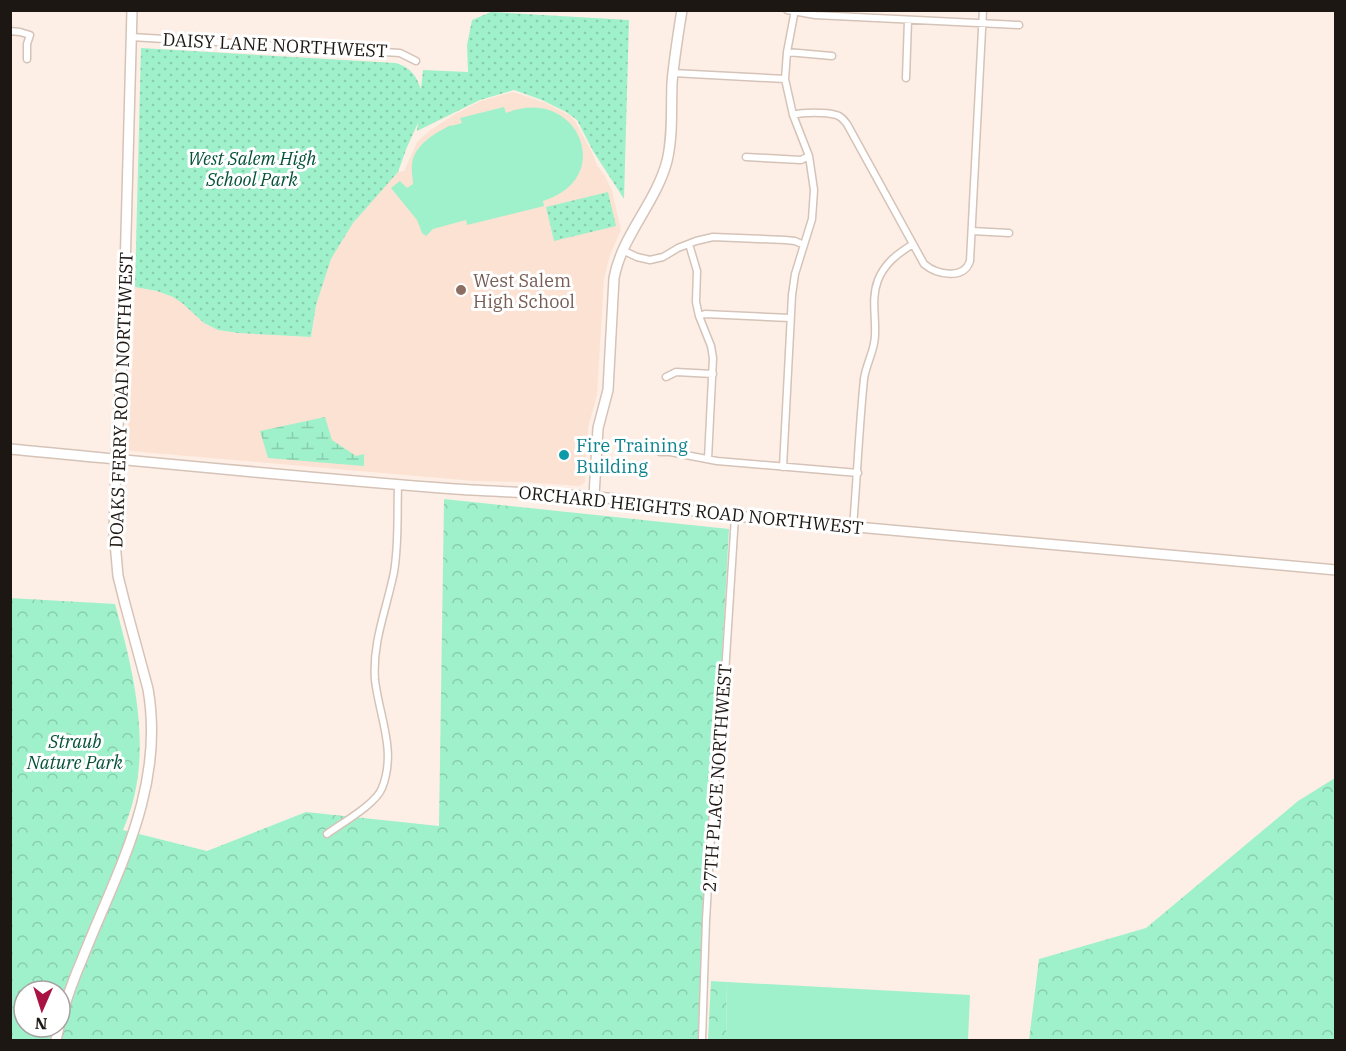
<svg xmlns="http://www.w3.org/2000/svg" width="1346" height="1051" font-family="'IBM Plex Serif',serif">
  <style>
    .built { fill: #fce2d2 }
    .green { fill: #9ff1cb }
    .forest { fill: url(#forest-crowns); fill-rule: evenodd }
    .wetland { fill: url(#wetland-marsh) }
    .park { fill: url(#park-dots) }
    .lines { fill: none; stroke-linecap: round; stroke-linejoin: round }
    .street-casing { stroke: #d5c3b8; stroke-width: 9 }
    .secondary-casing { stroke: #d5c3b8; stroke-width: 12 }
    .street { stroke: #fff; stroke-width: 6 }
    .secondary { stroke: #fff; stroke-width: 9 }
    .education-dot { fill: #8d6e63; stroke: #fff; stroke-width: 2 }
    .culture-dot { fill: #0f9aa8; stroke: #fff; stroke-width: 2 }
    .labels { text-anchor: middle; dominant-baseline: central; stroke-width: 6; stroke-linejoin: round; paint-order: stroke }
    .street-label { font-size: 18px; fill: #1d1713; stroke: #fff }
    .park-label { font-size: 18px; font-style: italic; fill: #045238; stroke: #fff }
    .education-label { font-size: 18px; fill: #785e54; stroke: #fff; text-anchor: start }
    .culture-label { font-size: 18px; fill: #0d838f; stroke: #fff; text-anchor: start }
  </style>
  <defs>
    <pattern id="forest-crowns" width="20" height="18" patternUnits="userSpaceOnUse" patternTransform="scale(1.5)"><rect width="20" height="18" fill="#9ff1cb"/><path d="M2 6a3 3 0 1 1 6 0M12 15a3 3 0 1 1 6 0" fill="none" stroke="#88cead"/></pattern>
    <pattern id="wetland-marsh" width="20" height="14" patternUnits="userSpaceOnUse" patternTransform="scale(1.5)"><rect width="20" height="14" fill="#9ff1cb"/><path d="M1 5h8M5 5V1M11 12h8M15 12V8" fill="none" stroke="#88cead"/></pattern>
    <pattern id="park-dots" width="8" height="8" patternUnits="userSpaceOnUse" patternTransform="scale(1.5)"><rect width="8" height="8" fill="#9ff1cb"/><path d="M2 2h.1M6 6h.1" fill="none" stroke="#88cead" stroke-width="1.8" stroke-linecap="round"/></pattern>
  </defs>
  <rect width="100%" height="100%" fill="#feefe6"/>
  <path class="built" d="M513 92 546 103 569 115 575 121 591 150 597 165 605 176 612 191 621 230 610 255 604 279 597 395 588 428 585 482 582 485 579 486 523 482 474 481 130 451 127 445 133 357 135 287 157 291 173 297 182 303 204 323 218 330 238 333 311 337 316 305 320 289 331 259 342 240 353 223 376 196 398 172 404 171 417 142 429 131 455 114 481 101Z"/>
  <path class="green" d="M504 107 506 113C577 84 618 178 543 201L544 206 467 225 466 220 433 229 426 236 422 233 417 220 391 188 400 181 407 188 413 184C413 178 411 171 412 164 414 145 435 133 451 125V126L462 123 460 118Z
    M727 982 970 995 968 1040H726Z"/>
  <path class="forest" d="M444 499 729 529 701 1040H11L10 598 115 604C135 677 155 758 123 830L207 851 306 812 439 826ZM24 991H60V1027H24Z
    M1335 778V1040H1029L1039 959 1146 928 1298 801Z
    M711 981 727 982 726 1040H708Z"/>
  <path class="wetland" d="M325 417 332 440 356 456 364 454V466L268 458 260 431Z"/>
  <path class="park" d="M491 12 629 20 624 199 593 151 577 120 566 112 542 100 514 90 480 100 417 131 418 123 407 147 398 172 353 223 331 259 316 305 311 337 238 333 218 330 204 323 182 303 173 297 157 291 135 287 141 48 396 63C411 68 416 75 421 89L423 70 468 72 467 45 472 20Z
    M608 192 616 226 554 241 546 207Z"/>
  <g class="lines">
    <defs>
      <path id="street" d="M787 10 815 15 1019 25
        M10 31 20 32 30 35 27 44V59
        M131 37 400 53 416 61
        M787 52 832 56
        M673 73 785 79
        M906 78 908 20
        M793 115C803 112 826 112 836 115 841 116 844 120 847 124L924 264C937 275 964 280 970 261L983 10
        M746 157 801 160 809 156
        M972 231 1009 233
        M689 244 697 271 696 302 699 316 711 346 713 358 708 459
        M622 250 637 257 650 260 663 257 678 248 696 241 713 237 785 240 795 241 804 245
        M699 316 705 314 790 318
        M666 377 676 372 713 374
        M660 452H670L717 461 858 473
        M783 467 792 295 795 274 812 219 814 190 809 156 793 115 785 79 787 52 795 10
        M853 527C857 478 859 428 864 379 866 364 875 350 875 335 876 316 871 298 878 280 885 263 897 254 913 244
        M327 834C342 823 376 804 382 788 397 751 379 716 375 680 372 642 387 608 394 572 399 543 397 513 398 484
        M702 1040 706 920 711 836 724 690 735 516"/>
      <path id="secondary" d="M10 449C159 463 307 478 455 489 502 492 549 493 596 497 643 501 689 512 735 516L1336 570
        M594 496 598 428 608 390 614 278C622 235 656 203 667 161 673 136 671 109 672 83 674 59 678 35 682 10
        M60 1022C66 999 74 978 83 957 118 869 165 788 148 689L125 604 118 576 114 531 116 459 123 346 132 10
        M56 1040 59 1027"/>
    </defs>
    <use href="#street" class="street-casing"/>
    <use href="#secondary" class="secondary-casing"/>
    <use href="#street" class="street"/>
    <use href="#secondary" class="secondary"/>
  </g>
  <circle class="education-dot" cx="461" cy="290" r="6"/>
  <circle class="culture-dot" cx="564" cy="455" r="6"/>
  <g class="labels">
    <g class="street-label">
      <text transform="translate(275 45) rotate(3)">DAISY LANE NORTHWEST</text>
      <text transform="translate(121 400) rotate(-88)">DOAKS FERRY ROAD NORTHWEST</text>
      <text transform="translate(691 510) rotate(6)">ORCHARD HEIGHTS ROAD NORTHWEST</text>
      <text transform="translate(717 778) rotate(-86)">27TH PLACE NORTHWEST</text>
    </g>
    <g class="park-label">
      <text x="252" y="158">West Salem High<tspan x="252" dy="21">School Park</tspan></text>
      <text x="75" y="741">Straub<tspan x="75" dy="21">Nature Park</tspan></text>
    </g>
    <g class="education-label">
      <text x="473" y="280">West Salem<tspan x="473" dy="21">High School</tspan></text>
    </g>
    <g class="culture-label">
      <text x="576" y="445">Fire Training<tspan x="576" dy="21">Building</tspan></text>
    </g>
  </g>
  <rect width="1346" height="1051" fill="none" stroke="#1d1713" stroke-width="24"/>
  <g transform="translate(42 1009) rotate(183)"><circle r="28" fill="#ffffff" stroke="#a5a2a1" stroke-width="1.5"/>
  <path d="M0-4.5L10 22L0 15L-10 22Z" fill="#a91343"/>
  <text y="-9" font-size="16" font-weight="bold" text-anchor="middle" fill="#1d1713">N</text>
  </g>
</svg>
